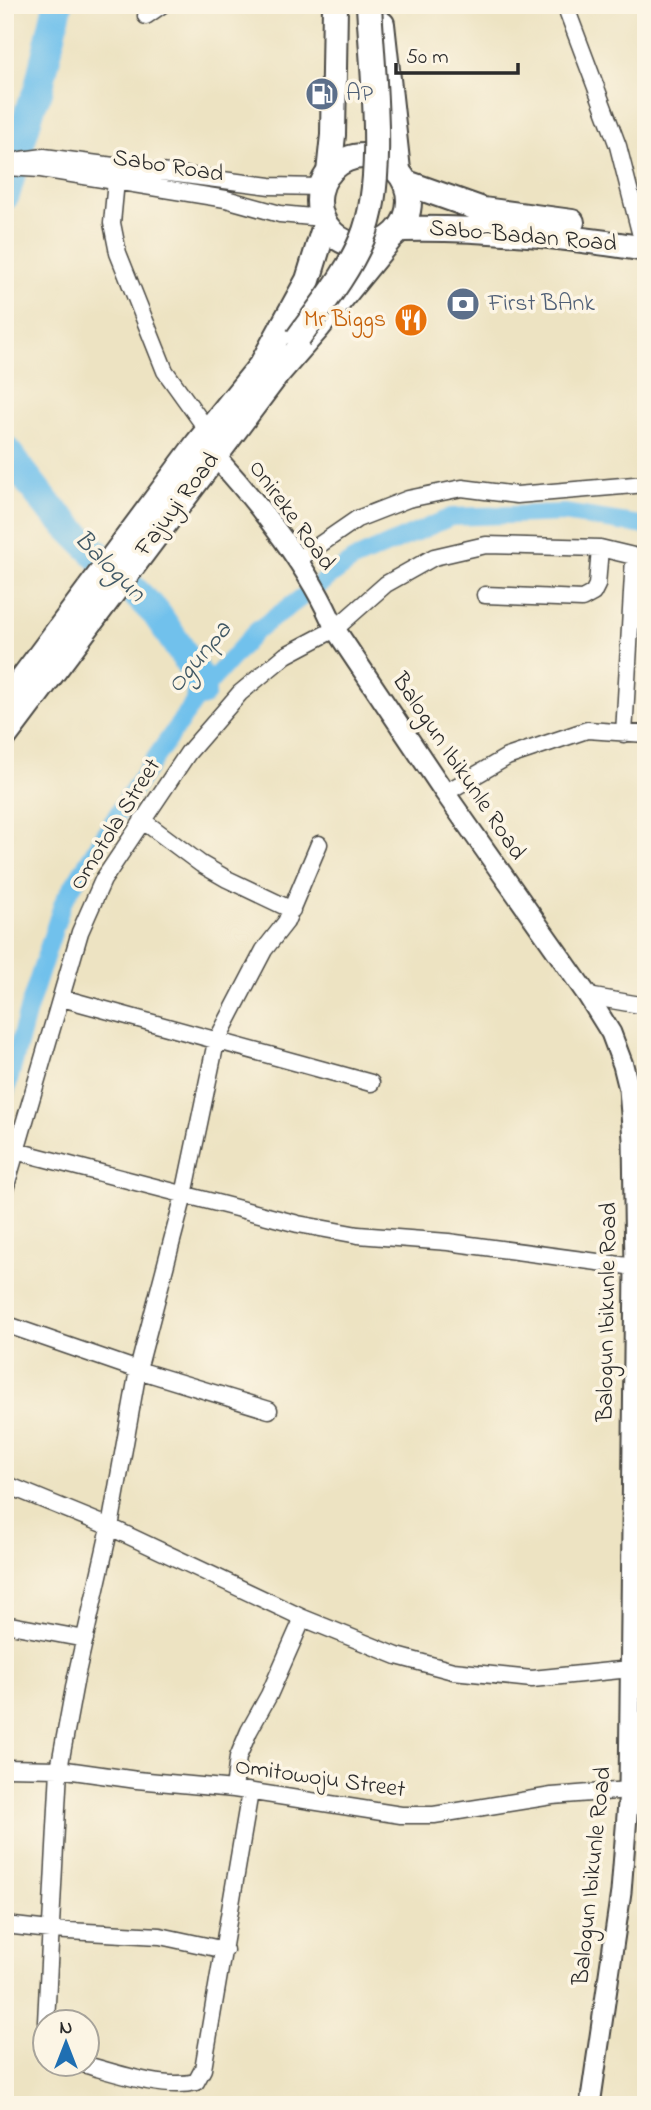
<svg xmlns="http://www.w3.org/2000/svg" width="651" height="2110" font-family="'Indie Flower',sans-serif">
  <style>
    .lines { fill: none; stroke-linecap: round; stroke-linejoin: round }
    .canal { stroke: #71c1ec; stroke-width: 18 }
    .river { stroke: #71c1ec; stroke-width: 30 }
    .minor-casing { stroke: #484742; stroke-width: 19 }
    .tertiary-casing { stroke: #484742; stroke-width: 23 }
    .primary-casing { stroke: #484742; stroke-width: 28 }
    .trunk-casing { stroke: #484742; stroke-width: 28 }
    .minor { stroke: #fff; stroke-width: 16 }
    .tertiary { stroke: #fff; stroke-width: 19 }
    .primary { stroke: #fff; stroke-width: 24 }
    .trunk { stroke: #fff; stroke-width: 24 }
    .primary-bridge-casing { stroke: #484742; stroke-width: 28; stroke-linecap: butt }
    .primary-bridge { stroke: #fff; stroke-width: 24 }
    .labels { text-anchor: middle; dominant-baseline: central; stroke-width: 7; stroke-linejoin: round; paint-order: stroke }
    .service-label { font-size: 24px; fill: #4e5e75; stroke: #fcf5e5; text-anchor: start }
    .street-label { font-size: 24px; fill: #2b2b2b; stroke: #fcf5e5 }
    .food-label { font-size: 24px; fill: #c56008; stroke: #fcf5e5; text-anchor: end }
    .water-label { font-size: 26px; font-style: italic; fill: #405865; stroke: #fcf5e5 }
  </style>
  <rect width="100%" height="100%" fill="#fcf5e5"/>
  <filter id="ink" filterUnits="userSpaceOnUse"><feTurbulence type="fractalNoise" baseFrequency=".0143" numOctaves="2"/><feDisplacementMap in="SourceGraphic" scale="14" xChannelSelector="R" yChannelSelector="G"/><feConvolveMatrix kernelMatrix="1 2 1 2 8 2 1 2 1" color-interpolation-filters="sRGB"/></filter>
  <filter id="wash" filterUnits="userSpaceOnUse"><feTurbulence type="fractalNoise" baseFrequency=".00686" numOctaves="4" result="noise"/><feDisplacementMap in="SourceGraphic" scale="28" xChannelSelector="R" yChannelSelector="G"/><feGaussianBlur stdDeviation="1.57" result="paint"/><feColorMatrix in="noise" values="0 0 0 0 0 0 0 0 0 0 0 0 0 0 0 0 0 1.4 0 .05"/><feComposite in="paint" operator="in"/></filter>
  <g filter="url(#wash)">
    <rect width="100%" height="100%" fill="#ede3c2"/>
    <g class="lines">
      <path class="canal" d="M5 1096 28 1010 63 902 128 797 201 692 257 630 353 560 451 517 564 513 646 526"/>
      <path class="river" d="M5 195 31 106 38 91 58 5
        M5 450 49 507 156 613 199 677 201 692"/>
    </g>
  </g>
  <g filter="url(#ink)">
    <g class="lines">
      <defs>
        <path id="minor" d="M565 5 618 146 640 232
          M146 16 162 5
          M21 160 44 157 270 186 321 187
          M5 167 41 169 226 199 280 214 322 218
          M116 181 112 223 118 253 165 371 208 431
          M296 561 357 519 408 499 462 488 517 495 646 484
          M485 595 582 599 593 593 597 585 600 548
          M624 734 634 557
          M445 793 507 757 587 730 646 734
          M142 820 201 864 227 879 292 910
          M588 996 646 1006
          M62 998 371 1083
          M16 1151 298 1224 358 1235 448 1242 635 1267
          M5 1189 80 932 103 880 188 753 240 693 286 655 335 629 386 584 434 557 486 545 600 548 646 559
          M5 1324 138 1370 269 1410
          M5 1484 110 1527 303 1618 397 1656 453 1671 532 1679 630 1669
          M5 1624 85 1639
          M5 1768 59 1769 137 1780 234 1789 401 1815H434L552 1796 629 1790
          M234 1789 238 1757 249 1731 269 1695 303 1618
          M5 1925 50 1930 160 1936 225 1950
          M46 2022 59 1769 76 1677 110 1527 138 1370 184 1195 216 1042 264 950 286 922 319 844
          M83 2064C116 2073 163 2090 196 2082L203 2069 250 1792"/>
        <path id="tertiary" d="M215 456C258 503 311 570 335 629L445 793 588 996 611 1033 623 1065 629 1089 633 1139 635 1267 629 1790 621 1892 590 2105"/>
        <path id="primary" d="M382 24 398 170
          M329 173 333 135 335 5"/>
        <path id="trunk" d="M319 201a45 45 0 1 1 90 0a45 45 0 1 1-90 0Z
          M407 183 483 210 572 222
          M401 229C483 227 565 236 646 249
          M5 702 198 443 262 364 308 280 325 225
          M5 736 277 374 319 326 389 240"/>
      </defs>
      <use href="#minor" class="minor-casing"/>
      <use href="#tertiary" class="tertiary-casing"/>
      <use href="#primary" class="primary-casing"/>
      <use href="#trunk" class="trunk-casing"/>
      <use href="#minor" class="minor"/>
      <use href="#tertiary" class="tertiary"/>
      <use href="#primary" class="primary"/>
      <use href="#trunk" class="trunk"/>
      <defs>
        <path id="primary-bridge" d="M298 338C320 307 347 275 362 239 387 181 372 70 369 5"/>
      </defs>
      <use href="#primary-bridge" class="primary-bridge-casing"/>
      <use href="#primary-bridge" class="primary-bridge"/>
    </g>
  </g>
  <defs>
    <symbol id="fuel-disc" viewBox="-11 -11 22 22"><circle r="9.5" fill="#5c6f8a" stroke="#fcf5e5"/><path d="M-5.5-6h7V0h2V4h1.3V-2.5L3-4.5l.8-.8L6-3V5H2.5V1h-1V6h-7ZM-4.2-4.7v3.2H.2V-4.7Z" fill="#fff"/></symbol>
    <symbol id="bank-disc" viewBox="-11 -11 22 22"><circle r="9.5" fill="#5c6f8a" stroke="#fcf5e5"/><path d="M-6-4H6V4H-6ZM0-2.3a2.3 2.3 0 1 0 0 4.6a2.3 2.3 0 1 0 0-4.6Z" fill="#fff"/></symbol>
    <symbol id="restaurant-disc" viewBox="-11 -11 22 22"><circle r="9.5" fill="#e8710a" stroke="#fcf5e5"/><path d="M-5-6h1v4h1v-4h1v4h1v-4h1v5L-1.5 .5V6h-2V.5L-5-1ZM5-6V6H3V1.5H1.5Q1.5-4 5-6Z" fill="#fff"/></symbol>
  </defs>
  <g fill-rule="evenodd">
    <use href="#fuel-disc" x="303" y="75" width="38" height="38"/>
    <use href="#bank-disc" x="444" y="285" width="38" height="38"/>
    <use href="#restaurant-disc" x="392" y="301" width="38" height="38"/>
  </g>
  <g class="labels">
    <g class="service-label">
      <text x="346" y="94">AP</text>
      <text x="488" y="304">First BAnk</text>
    </g>
    <g class="street-label">
      <text transform="translate(168 167) rotate(9)">Sabo Road</text>
      <text transform="translate(523 237) rotate(5)">Sabo-Badan Road</text>
      <text transform="translate(178 505) rotate(-53)">Fajuyi Road</text>
      <text transform="translate(291 516) rotate(54)">Onireke Road</text>
      <text transform="translate(458 767) rotate(56)">Balogun Ibikunle Road</text>
      <text transform="translate(116 825) rotate(-58)">Omotola Street</text>
      <text transform="translate(608 1312) rotate(-89)">Balogun Ibikunle Road</text>
      <text transform="translate(320 1779) rotate(8)">Omitowoju Street</text>
      <text transform="translate(593 1876) rotate(-84)">Balogun Ibikunle Road</text>
    </g>
    <g class="food-label">
      <text x="386" y="320">Mr Biggs</text>
    </g>
    <g class="water-label">
      <text transform="translate(109 567) rotate(45)">Balogun</text>
      <text transform="translate(200 658) rotate(-50)">Ogunpa</text>
    </g>
  </g>
  <rect width="651" height="2110" fill="none" stroke="#fcf5e5" stroke-width="28"/>
  <g transform="translate(66 2043)"><circle r="33" fill="#fcf5e5" stroke="#a8a49b" stroke-width="2"/>
  <path d="M0-5L12 26L0 18L-12 26Z" fill="#1f6fb2"/>
  <text y="-10" font-size="19" font-weight="bold" text-anchor="middle" fill="#2b2b2b">N</text>
  </g>
  <path d="M396 63v10h122v-10" fill="none" stroke="#2b2b2b" stroke-width="3.5"/>
  <text x="406" y="63" font-size="21" fill="#2b2b2b" stroke="#fcf5e5" stroke-width="5" paint-order="stroke">50 m</text>
</svg>
